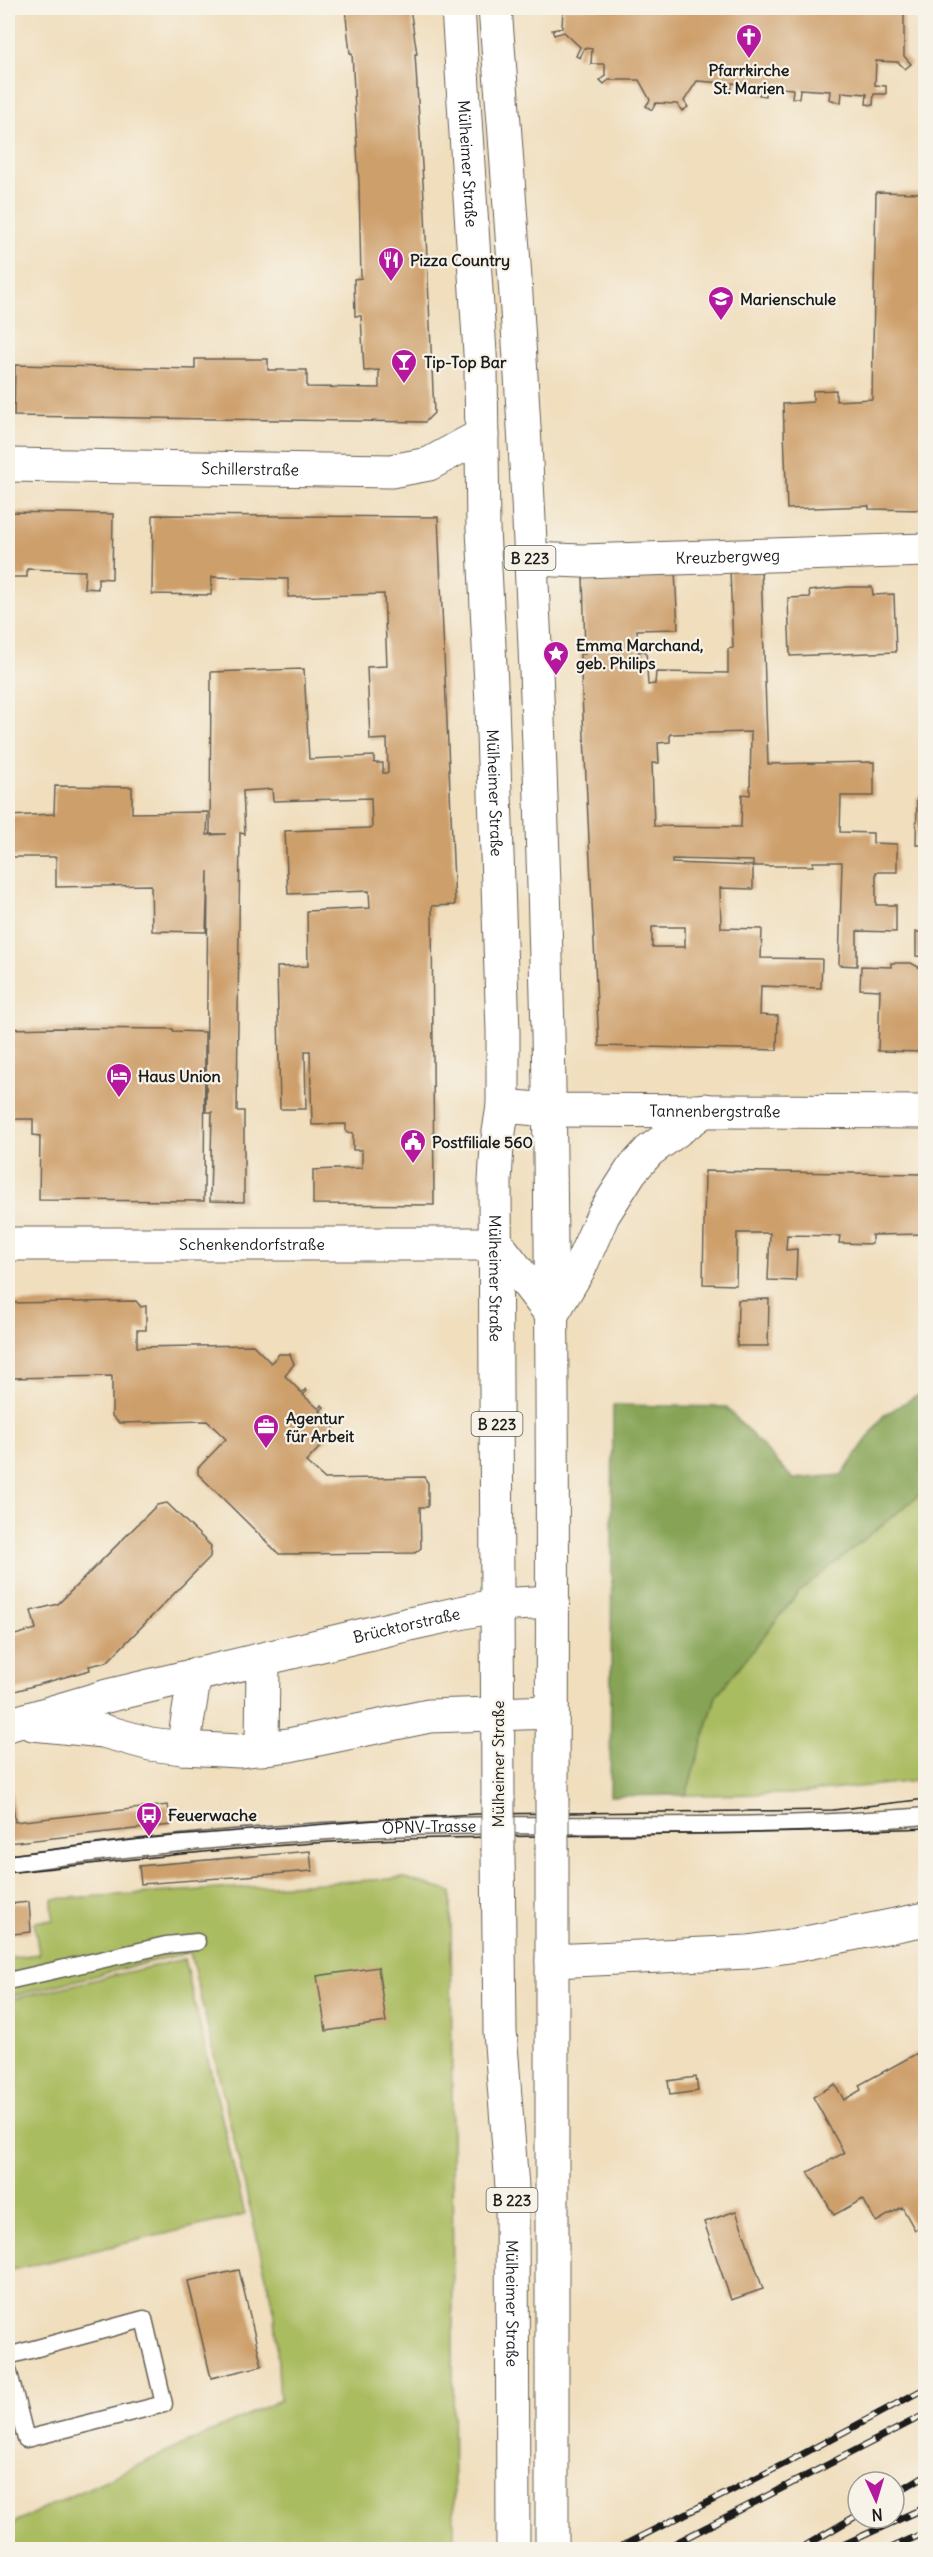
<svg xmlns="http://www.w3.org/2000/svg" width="933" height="2557" font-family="Delius,sans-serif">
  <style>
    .green { fill: #aabc60; stroke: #636c3e; stroke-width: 1.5 }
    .forest { fill: #87a456; stroke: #526039; stroke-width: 1.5 }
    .building { fill: #cd9f6b; fill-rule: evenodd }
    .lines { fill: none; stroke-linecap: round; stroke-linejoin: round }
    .service-casing { stroke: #666054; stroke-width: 19 }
    .minor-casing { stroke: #666054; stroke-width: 35 }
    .tertiary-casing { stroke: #666054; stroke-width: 35 }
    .primary-casing { stroke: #666054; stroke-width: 35 }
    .service { stroke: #fff; stroke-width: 16 }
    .minor { stroke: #fff; stroke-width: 33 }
    .tertiary { stroke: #fff; stroke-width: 33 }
    .primary { stroke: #fff; stroke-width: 33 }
    .tram { stroke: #1c1c1c; stroke-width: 1.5 }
    .rail-casing { stroke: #1c1c1c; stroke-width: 7 }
    .rail { stroke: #f7f3e8; stroke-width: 4.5; stroke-dasharray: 14; stroke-linecap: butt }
    .primary-bridge-casing { stroke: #666054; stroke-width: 35; stroke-linecap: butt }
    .primary-bridge { stroke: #fff; stroke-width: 33 }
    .labels { text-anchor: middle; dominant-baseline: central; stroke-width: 4.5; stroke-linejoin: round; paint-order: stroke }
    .shield { fill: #f7f3e8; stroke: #5e5c59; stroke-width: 1.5 }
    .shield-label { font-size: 15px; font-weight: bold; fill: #1c1c1c }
    .poi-label { font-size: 16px; font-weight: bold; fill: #1c1c1c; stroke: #f7f3e8; text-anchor: start }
    .street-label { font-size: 16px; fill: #1c1c1c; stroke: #f7f3e8 }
  </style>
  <rect width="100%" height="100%" fill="#f7f3e8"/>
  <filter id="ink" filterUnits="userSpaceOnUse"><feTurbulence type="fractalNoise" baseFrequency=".0167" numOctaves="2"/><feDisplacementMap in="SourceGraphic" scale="12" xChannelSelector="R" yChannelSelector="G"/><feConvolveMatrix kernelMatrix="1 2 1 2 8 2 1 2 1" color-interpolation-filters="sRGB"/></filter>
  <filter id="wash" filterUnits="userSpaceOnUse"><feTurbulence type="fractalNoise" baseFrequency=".008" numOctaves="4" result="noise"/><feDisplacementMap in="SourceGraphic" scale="24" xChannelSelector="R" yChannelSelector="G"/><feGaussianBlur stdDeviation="1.35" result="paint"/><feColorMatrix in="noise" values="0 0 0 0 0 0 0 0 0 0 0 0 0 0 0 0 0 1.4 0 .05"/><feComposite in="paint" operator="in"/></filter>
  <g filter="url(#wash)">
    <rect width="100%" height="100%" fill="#f0debd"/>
    <path class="green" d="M925 1490V1780L791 1794 686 1795 716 1696 798 1593Z
      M405 1878 451 1892 454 2549H8V2525L280 2400 275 2315 190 1952 8 1997V1958L39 1954 34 1922 53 1920 52 1899Z
      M184 1959 245 2215 8 2271V2000Z"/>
    <path class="forest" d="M925 1390V1490L798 1593 716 1696 686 1795 610 1796 613 1405 726 1407 793 1479 842 1475 883 1416Z"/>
    <g id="blocks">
      <path class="building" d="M345 8H410L417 54H415L425 214 434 413 425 422 14 416 15 365 195 369V359H268V370H307V387L379 388V370L364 371 361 316H355L354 279 361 278 359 184 352 53H350Z
        M563 8H904V56L911 64 905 69 898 62 876 61 875 85 886 86V94H874L873 105 866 104 867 94 842 92 841 103 829 99 830 91 800 89 799 98H792L793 89 766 87 765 96 759 95 760 85 732 83 731 92H724L725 83 697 81 684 101 688 107 682 111 677 104 656 103 652 110 646 106 650 100 639 80H609L604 84 600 80 605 76V64H591L592 49 584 48 580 58 576 56 580 47 564 32 554 35 552 30 562 28Z
        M876 192 926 193V510L869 509V506L787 509 783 404 813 402V391L836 390V401L872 399Z
        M8 512 113 514 112 579 98 578V589L84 588 85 571 27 569V577H12L11 629H8Z
        M153 515 438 517 455 905 432 906 434 1205 313 1204V1170L362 1168V1150H353V1133L346 1132V1124L312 1125 310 1051H305L306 1109H280L277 967 308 966 307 911 370 908 369 891 288 894 285 831 372 828 371 798 273 801 272 789 243 791 245 834 240 833 237 1111H244V1202L210 1201 212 1112H206L208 871 206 932 152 931 151 885 56 887V857H8V816L54 814 55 786 132 787V813L208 812 207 835 226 834H210L211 672 304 669 309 759 374 756V763H383V773H388L387 739 370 740 367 667 387 666 384 594 288 597V579L212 577 211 595 152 594Z
        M761 569 768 764 874 762V796H841L840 832 873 833V843L897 844V872H876V905H896V932L857 931V966L839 965 842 862H813V866H753V861L672 859V863L753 866V889L720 888 721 928 762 929 761 958 822 959 821 988 761 986 760 1015 778 1016 777 1050 599 1046 580 654H585L583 574 675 571 678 629 637 630 638 652 646 651 648 685 655 684 656 672 728 673V649L733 648 730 570ZM751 732 750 795 742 794 741 827 654 826 652 763H659L658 743 670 742V734ZM652 927H685V947H652Z
        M847 587H872L873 595 894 594 896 652 790 656 788 598 810 597 809 591Z
        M917 797H926V845H916Z
        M916 932H926V957L916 956Z
        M891 963H911L920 968 926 966V1052L878 1051 880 990 860 989 861 966 891 967Z
        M55 1028 173 1029V1031L205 1032 204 1201 39 1200 40 1136 33 1135V1119H8V1029Z
        M705 1171 926 1174V1234L872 1235V1244L839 1243 840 1236 787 1235 786 1250 797 1249 796 1281 768 1280 770 1233H737L736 1285 703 1284Z
        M769 1299 768 1346H737L738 1300Z
        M136 1301 141 1307 146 1306V1330H137V1347L253 1345 271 1363 279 1354H290L294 1364 285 1376 302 1393 306 1389 307 1391 303 1395 319 1409 322 1405 324 1407 320 1411 334 1424V1432L306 1462 325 1479 424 1477 428 1483V1507H420L421 1548 415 1553 279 1554 198 1474V1468L226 1439 207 1421 119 1423 112 1416V1376L8 1378V1303Z
        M167 1503 211 1546 210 1557 107 1662 89 1666 90 1670 8 1693V1637L36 1629 31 1611 58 1604 157 1505Z
        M8 1789H11L15 1822 168 1805 171 1825 8 1843Z
        M310 1851 312 1871 141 1884 139 1866Z
        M29 1902 31 1932 13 1934 10 1904Z
        M378 1967 386 2022 326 2031 317 1976Z
        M923 2050 926 2054V2224L915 2230 902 2207 876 2222 863 2199 834 2215 808 2172 844 2153 813 2097 835 2084 844 2100 861 2090 859 2085Z
        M696 2077 698 2091 670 2095 668 2081Z
        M736 2211 763 2289 731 2300 704 2222Z
        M239 2270 262 2366 211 2378 188 2281Z"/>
    </g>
  </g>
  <g filter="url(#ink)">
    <use href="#blocks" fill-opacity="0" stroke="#666054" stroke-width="1.5"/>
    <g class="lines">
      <defs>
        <g id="service">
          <path id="s1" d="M8 1864C152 1844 299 1829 445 1826 605 1823 766 1830 926 1816"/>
          <path d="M8 1981 166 1945 197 1942"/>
          <path d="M8 2356 144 2319 164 2404 26 2439 8 2369"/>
        </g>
        <g id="minor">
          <path id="s2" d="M8 465 391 471 429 464 482 435"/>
          <path id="s3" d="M530 559 582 561 926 550"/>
          <path id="s4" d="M8 1244H497"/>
          <path d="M33 1724 103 1731 150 1744 183 1748 239 1751 289 1745 429 1716 552 1712"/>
          <path id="s5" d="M8 1725 107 1696 414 1623 497 1605 552 1602"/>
          <path d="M183 1748 195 1674"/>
          <path d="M262 1749 263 1660"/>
          <path d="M552 1961 748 1952 796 1945 926 1919"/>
        </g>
        <g id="tertiary">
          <path id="s6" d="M503 1106 549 1110 926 1112"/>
        </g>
        <g id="primary">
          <path id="s7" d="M458 8 481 369 483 529 492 704 503 1032V1106L497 1145 495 1182 498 1799"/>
          <path d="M495 8C523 348 540 691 548 1033 553 1288 553 1543 552 1798"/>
          <path d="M497 1244 552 1315"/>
          <path d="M552 1314 580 1267 603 1215 631 1171 649 1151 705 1110"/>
          <path d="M552 1850V2550"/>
          <path id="s8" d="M498 1851 500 2032 512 2187 513 2550"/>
        </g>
      </defs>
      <use href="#service" class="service-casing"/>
      <use href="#minor" class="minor-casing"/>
      <use href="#tertiary" class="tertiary-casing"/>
      <use href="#primary" class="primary-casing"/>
      <use href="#service" class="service"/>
      <use href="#minor" class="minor"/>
      <use href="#tertiary" class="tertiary"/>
      <use href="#primary" class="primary"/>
      <path class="tram" d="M8 1855 149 1838 401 1818 477 1814 833 1810 926 1799
        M8 1873C141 1858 274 1842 408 1839 581 1834 753 1835 926 1828"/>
      <defs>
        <path id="rail" d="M894 2494 926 2475
          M614 2550 786 2463 926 2388
          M662 2550 926 2414
          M798 2550 858 2515
          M832 2550 926 2507
          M887 2550 926 2532"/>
      </defs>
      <use href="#rail" class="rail-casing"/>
      <use href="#rail" class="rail"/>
      <defs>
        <path id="primary-bridge" d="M552 1850V1798
          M498 1851V1799"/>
      </defs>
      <use href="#primary-bridge" class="primary-bridge-casing"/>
      <use href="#primary-bridge" class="primary-bridge"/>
    </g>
  </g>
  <defs>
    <symbol id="church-pin" viewBox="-11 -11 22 30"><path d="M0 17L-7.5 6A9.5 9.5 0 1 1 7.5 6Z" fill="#b5179e" stroke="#f7f3e8"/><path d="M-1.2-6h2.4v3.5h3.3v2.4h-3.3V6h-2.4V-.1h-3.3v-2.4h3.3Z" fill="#fff"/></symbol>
    <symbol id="restaurant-pin" viewBox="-11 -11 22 30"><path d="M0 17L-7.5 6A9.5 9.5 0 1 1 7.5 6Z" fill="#b5179e" stroke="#f7f3e8"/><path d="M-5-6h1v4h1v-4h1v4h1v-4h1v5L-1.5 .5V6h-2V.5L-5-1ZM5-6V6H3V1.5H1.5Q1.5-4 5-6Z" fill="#fff"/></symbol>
    <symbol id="school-pin" viewBox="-11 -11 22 30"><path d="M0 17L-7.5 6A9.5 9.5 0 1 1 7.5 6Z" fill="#b5179e" stroke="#f7f3e8"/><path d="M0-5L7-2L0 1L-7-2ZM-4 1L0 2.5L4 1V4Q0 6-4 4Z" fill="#fff"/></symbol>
    <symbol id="bar-pin" viewBox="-11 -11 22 30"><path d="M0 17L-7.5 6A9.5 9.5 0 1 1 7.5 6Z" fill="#b5179e" stroke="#f7f3e8"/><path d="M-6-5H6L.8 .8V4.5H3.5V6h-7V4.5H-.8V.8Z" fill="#fff"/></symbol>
    <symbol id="sight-pin" viewBox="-11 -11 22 30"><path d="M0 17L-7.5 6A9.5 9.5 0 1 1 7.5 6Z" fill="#b5179e" stroke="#f7f3e8"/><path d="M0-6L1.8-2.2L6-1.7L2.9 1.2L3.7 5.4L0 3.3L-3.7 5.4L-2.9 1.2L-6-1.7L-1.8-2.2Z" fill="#fff"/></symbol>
    <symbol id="hotel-pin" viewBox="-11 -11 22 30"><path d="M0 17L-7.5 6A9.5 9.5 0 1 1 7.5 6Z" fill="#b5179e" stroke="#f7f3e8"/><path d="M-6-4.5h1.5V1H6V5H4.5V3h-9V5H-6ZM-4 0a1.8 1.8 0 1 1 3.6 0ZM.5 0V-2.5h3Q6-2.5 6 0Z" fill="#fff"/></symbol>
    <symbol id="civic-pin" viewBox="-11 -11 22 30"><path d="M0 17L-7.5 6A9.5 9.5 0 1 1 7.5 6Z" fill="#b5179e" stroke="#f7f3e8"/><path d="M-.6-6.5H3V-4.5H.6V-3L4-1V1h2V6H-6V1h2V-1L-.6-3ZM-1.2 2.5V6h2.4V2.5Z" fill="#fff"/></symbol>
    <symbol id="office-pin" viewBox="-11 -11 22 30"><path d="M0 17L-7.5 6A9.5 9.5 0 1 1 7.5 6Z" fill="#b5179e" stroke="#f7f3e8"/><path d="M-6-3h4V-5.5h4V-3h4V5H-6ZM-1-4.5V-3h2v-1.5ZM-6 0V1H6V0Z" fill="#fff"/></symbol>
    <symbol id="bus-pin" viewBox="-11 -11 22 30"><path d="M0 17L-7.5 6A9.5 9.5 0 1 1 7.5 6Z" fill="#b5179e" stroke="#f7f3e8"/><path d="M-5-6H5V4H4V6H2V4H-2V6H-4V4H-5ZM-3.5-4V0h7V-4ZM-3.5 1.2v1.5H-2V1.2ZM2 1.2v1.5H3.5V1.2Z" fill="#fff"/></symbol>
  </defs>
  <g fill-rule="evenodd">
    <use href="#church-pin" x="734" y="22" width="30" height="40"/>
    <use href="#restaurant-pin" x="376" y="245" width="30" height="40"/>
    <use href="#school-pin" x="706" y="284" width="30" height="40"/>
    <use href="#bar-pin" x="389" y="347" width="30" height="40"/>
    <use href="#sight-pin" x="541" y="639" width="30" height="40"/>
    <use href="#hotel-pin" x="104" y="1061" width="30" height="40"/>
    <use href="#civic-pin" x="398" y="1127" width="30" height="40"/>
    <use href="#office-pin" x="251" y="1412" width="30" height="40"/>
    <use href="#bus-pin" x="134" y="1800" width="30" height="40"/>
  </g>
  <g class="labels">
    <g class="shield">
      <rect x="504.5" y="546" width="51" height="24" rx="4.5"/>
      <rect x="471.5" y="1412" width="51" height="24" rx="4.5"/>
      <rect x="486.5" y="2188" width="51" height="24" rx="4.5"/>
    </g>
    <g class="shield-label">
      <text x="530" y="558">B 223</text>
      <text x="497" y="1424">B 223</text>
      <text x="512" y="2200">B 223</text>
    </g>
    <g class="poi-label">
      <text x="749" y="70" text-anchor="middle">Pfarrkirche<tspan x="749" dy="18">St. Marien</tspan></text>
      <text x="410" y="260">Pizza Country</text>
      <text x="740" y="299">Marienschule</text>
      <text x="424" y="362">Tip-Top Bar</text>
      <text x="576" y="645">Emma Marchand,<tspan x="576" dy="18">geb. Philips</tspan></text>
      <text x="138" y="1076">Haus Union</text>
      <text x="432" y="1142">Postfiliale 560</text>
      <text x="286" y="1418">Agentur<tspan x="286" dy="18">für Arbeit</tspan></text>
      <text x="168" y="1815">Feuerwache</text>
    </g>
    <g class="street-label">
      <text stroke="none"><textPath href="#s7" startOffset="156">Mülheimer Straße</textPath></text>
      <text stroke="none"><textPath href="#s2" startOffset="242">Schillerstraße</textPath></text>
      <text stroke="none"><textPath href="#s3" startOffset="198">Kreuzbergweg</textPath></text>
      <text stroke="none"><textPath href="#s7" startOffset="786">Mülheimer Straße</textPath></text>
      <text stroke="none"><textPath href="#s6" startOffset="212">Tannenbergstraße</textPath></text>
      <text stroke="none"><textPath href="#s4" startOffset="244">Schenkendorfstraße</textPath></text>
      <text stroke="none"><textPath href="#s7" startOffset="1272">Mülheimer Straße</textPath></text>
      <text stroke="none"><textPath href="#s5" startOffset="411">Brücktorstraße</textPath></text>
      <text transform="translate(498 1764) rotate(-90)">Mülheimer Straße</text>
      <text stroke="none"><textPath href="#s1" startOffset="423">ÖPNV-Trasse</textPath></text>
      <text stroke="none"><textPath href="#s8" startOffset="453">Mülheimer Straße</textPath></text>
    </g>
  </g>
  <rect width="933" height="2557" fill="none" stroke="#f7f3e8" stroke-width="30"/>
  <g transform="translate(876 2500) rotate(176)"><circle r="28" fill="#f7f3e8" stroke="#9f9d96" stroke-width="1.5"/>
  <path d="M0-4.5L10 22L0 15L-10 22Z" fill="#b5179e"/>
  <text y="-9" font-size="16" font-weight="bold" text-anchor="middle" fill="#1c1c1c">N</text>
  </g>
</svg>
